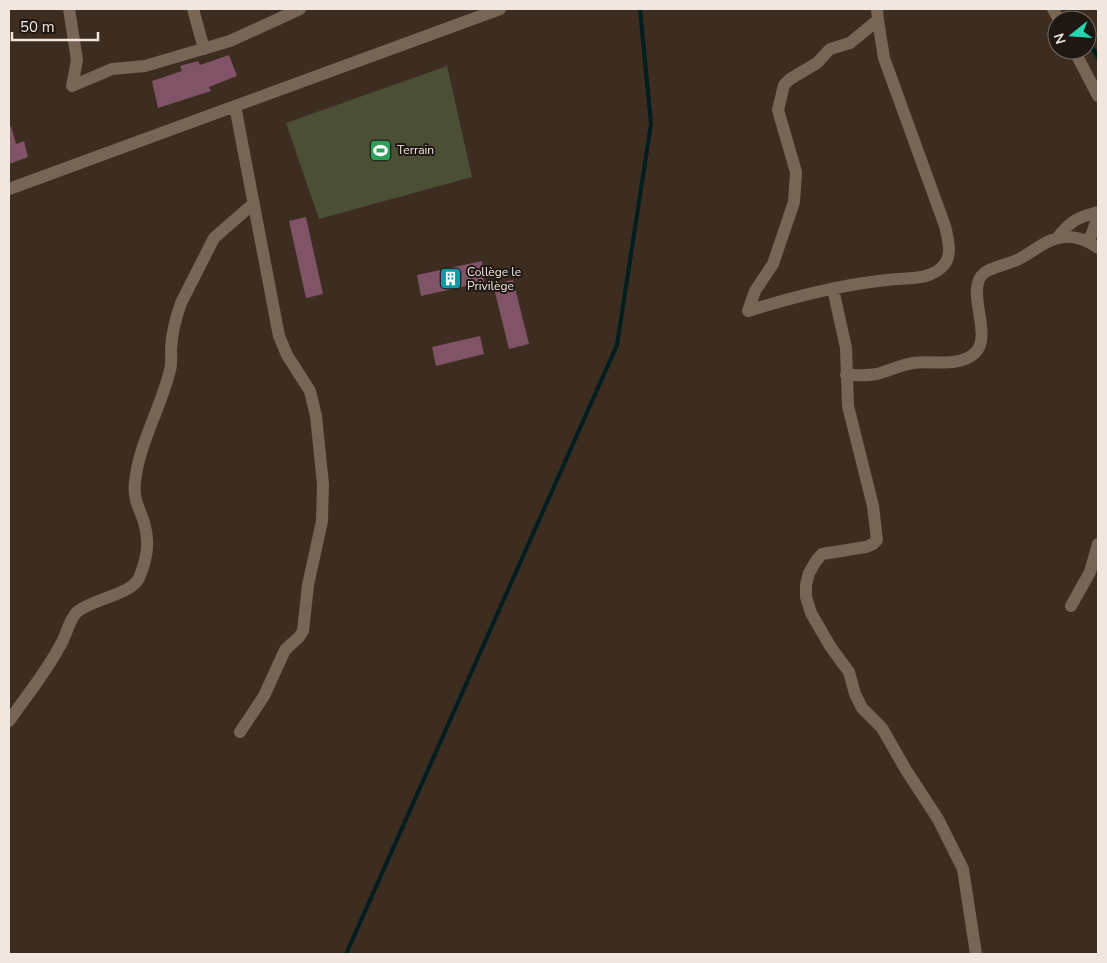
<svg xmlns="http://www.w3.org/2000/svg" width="1107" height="963" font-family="'Nunito Sans',sans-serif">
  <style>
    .green { fill: #4a4f36 }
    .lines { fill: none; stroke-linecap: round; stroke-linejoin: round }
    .stream { stroke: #001d20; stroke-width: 4 }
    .building { fill: #805366 }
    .minor { stroke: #776556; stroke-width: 12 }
    .labels { text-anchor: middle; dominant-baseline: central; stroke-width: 4; stroke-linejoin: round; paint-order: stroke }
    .poi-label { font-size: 12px; fill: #f1e7de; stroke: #1f1711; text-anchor: start }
  </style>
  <rect width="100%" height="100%" fill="#3d2d20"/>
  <path class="green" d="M447 66 472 177 319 219 286 123Z"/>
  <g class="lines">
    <path class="stream" d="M1072 9 1078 20
      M1087 37 1098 58
      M346 954 617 345 651 124 640 9"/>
  </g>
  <path class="building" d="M229 55 237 76 209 87 211 91 158 108 152 81 182 71 180 66 198 61 200 65Z
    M9 126H11L16 144 24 141 28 157 9 164Z
    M306 217 323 294 306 298 289 221Z
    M482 261 484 282 421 296 417 275Z
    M513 280 529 344 509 349 493 284Z
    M480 336 484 354 436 366 432 347Z"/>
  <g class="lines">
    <path class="minor" d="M69 9 77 60 72 86
      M193 9 204 49
      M1053 9 1059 20
      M1074 50 1098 96
      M72 86 112 69 145 66 230 41 300 9
      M235 106 279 336 287 355 310 391 316 416 323 484 322 521 308 585 303 631 299 637 285 650 264 696 240 732
      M9 189 500 9
      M1057 238C1072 220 1076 218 1098 212
      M1089 241 1098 217
      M833 289 846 348 848 406 873 506 877 540 873 544 866 547 822 554 816 561 809 573 806 585V597L811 613 830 646 849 672 855 694 862 708 882 728 906 770 938 819 963 869 976 954
      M748 311C796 296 846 283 897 279 912 278 931 279 943 266 953 256 948 239 945 226L884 58 878 20 877 9
      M748 311 755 291 773 264 794 202 796 172 778 110 784 85 790 79 817 63 830 49 850 43 878 20
      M846 375C856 375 867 376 877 374 889 371 900 365 913 363 933 360 958 368 975 353 991 338 972 302 978 283 979 278 983 273 987 271 997 266 1009 264 1019 259 1033 252 1046 239 1063 237 1076 236 1087 240 1098 248
      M1071 606 1090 572 1098 544
      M9 721C27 695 48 670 62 642 67 633 69 620 77 612 94 598 131 595 139 578 147 559 150 542 144 522 139 507 133 500 135 482 139 443 161 408 170 370 172 363 171 355 171 348 172 333 176 317 181 303L214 238 253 204"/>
  </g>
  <defs>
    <symbol id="stadium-square" viewBox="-11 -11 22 22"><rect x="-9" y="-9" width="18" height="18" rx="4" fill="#2e9e5b" stroke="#1f1711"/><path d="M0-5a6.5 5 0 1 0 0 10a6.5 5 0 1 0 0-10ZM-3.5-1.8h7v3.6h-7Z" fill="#fff"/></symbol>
    <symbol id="building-square" viewBox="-11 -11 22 22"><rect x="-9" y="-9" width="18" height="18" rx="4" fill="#0f9aa8" stroke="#1f1711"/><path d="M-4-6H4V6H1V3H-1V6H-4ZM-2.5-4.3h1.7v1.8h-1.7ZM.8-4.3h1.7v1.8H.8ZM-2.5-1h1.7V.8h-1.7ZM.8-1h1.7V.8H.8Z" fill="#fff"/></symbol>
  </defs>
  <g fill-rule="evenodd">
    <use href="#stadium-square" x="368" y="138" width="25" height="25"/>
    <use href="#building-square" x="438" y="266" width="25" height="25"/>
  </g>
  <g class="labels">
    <g class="poi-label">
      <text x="397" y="150">Terrain</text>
      <text x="467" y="272">Collège le<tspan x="467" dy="14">Privilège</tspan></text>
    </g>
  </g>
  <rect width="1107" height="963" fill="none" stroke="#f1e7de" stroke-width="20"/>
  <g transform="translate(1072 35) rotate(253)"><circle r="24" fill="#1f1711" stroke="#736a63"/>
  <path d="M0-4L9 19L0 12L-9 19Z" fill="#24d5af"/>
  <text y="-8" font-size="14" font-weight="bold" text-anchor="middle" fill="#f1e7de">N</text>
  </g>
  <path d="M12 32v8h86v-8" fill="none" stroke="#f1e7de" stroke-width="2.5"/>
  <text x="20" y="32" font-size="15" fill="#f1e7de" stroke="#1f1711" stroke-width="4" paint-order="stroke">50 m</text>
</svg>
